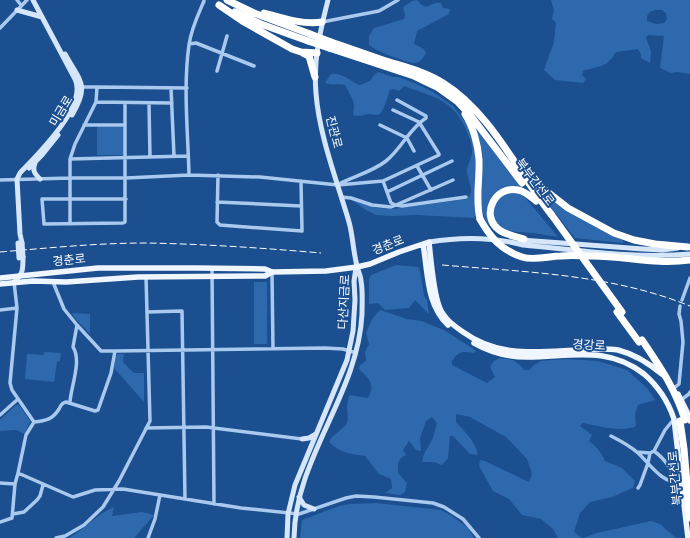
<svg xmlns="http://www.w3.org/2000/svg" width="690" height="538" font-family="'Public Sans','Noto Sans KR',sans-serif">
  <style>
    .green { fill: #2e69ad; fill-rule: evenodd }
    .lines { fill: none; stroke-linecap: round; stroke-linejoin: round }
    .street { stroke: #a9c9ee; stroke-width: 3.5 }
    .secondary { stroke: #d6e6fa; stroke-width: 5 }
    .primary { stroke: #f0f6ff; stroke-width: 5.5 }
    .highway { stroke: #fff; stroke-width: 7 }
    .rail { stroke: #fff; stroke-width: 1; stroke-dasharray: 7 3; stroke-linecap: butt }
    .secondary-bridge { stroke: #d6e6fa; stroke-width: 5 }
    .highway-bridge { stroke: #fff; stroke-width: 7 }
    .labels { text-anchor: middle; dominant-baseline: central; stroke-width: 4; stroke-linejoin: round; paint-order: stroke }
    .street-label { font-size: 12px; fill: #fff; stroke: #1b4f8f }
  </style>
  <rect width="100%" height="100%" fill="#1b4f8f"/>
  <path class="green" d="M417 0 422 5 426 7 435 3H441L443 8 450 9 449 14 417 31 414 44 424 49 426 53C423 58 420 63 414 63 407 63 374 50 369 45V36L374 28 404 19 405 15 403 7 412 1Z
    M551 0H690V74L677 72 671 73 660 68 664 36 648 35 646 38 651 51 650 63 641 58V54L638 49 616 52C606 69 600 65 583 71L582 75 586 79 583 83 555 80 544 70 554 42 556 22 552 19 554 10ZM655 10H662L666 13 667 19 664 23 656 24 647 21V16L650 12Z
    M378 72 393 77H399L421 86 433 92 453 106 469 127 478 160 475 218 417 215 391 216 376 215 366 210 353 201 377 208 393 209 467 199C476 191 467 181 467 170 468 163 473 157 472 149 472 143 469 137 467 132 454 99 433 97 404 86L399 91 393 89 390 90C388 95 384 113 378 115 375 115 371 114 368 114 362 115 360 117 353 115L354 107 353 100 345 85C338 83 332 86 325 83L331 74C343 72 350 82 360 85L370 81 374 75Z
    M471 120 511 175 523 187C510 185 490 189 489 206 488 211 494 225 496 230 473 220 484 179 483 159 482 145 477 132 471 120Z
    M97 127H122L124 128V154L123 155H97Z
    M532 183C559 207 590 226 623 240V243L575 238Z
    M518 192 523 195 558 237 533 233 504 231 493 223 492 208 504 193Z
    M396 265 419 267 422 282 424 296 427 300 429 314 415 300 409 308 385 310 378 303 369 304V279L371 275Z
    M254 282H267V344H254Z
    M380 310 407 319 421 321 444 330 472 348 476 351 474 353C462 351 459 351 452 361V365L487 383 495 377 490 367 494 361 500 358 513 360 520 365 524 370H529L534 365 541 361 566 359 598 361 627 370 647 388 655 400 638 405 635 414 636 426C622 433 598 426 583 423L580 426 592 435 589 441C597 447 601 452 605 461L622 468 635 481 633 488 612 497 590 502 580 513 574 532 582 538H558L553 529 541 519 522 515 509 499 493 491 479 466 480 460 485 461 529 482 532 474 527 459 506 437 470 417 456 414V422C465 432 476 442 478 455L470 454 453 436H450L448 458 442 465 434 462H422L424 454 433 438 437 423 432 417 426 421 420 438 421 451 416 450 409 441 403 450 406 455C397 459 398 464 398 473L407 483 405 492 400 495 385 493 392 488 391 479 379 474 365 456C350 454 340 453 329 442L331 438 346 425 348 419 347 407 349 395 368 398C376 384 369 379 359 369L360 365 366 361 365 352 369 344 366 333 372 319Z
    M72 313 90 314V334L74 317Z
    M44 352 61 353 60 361 57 362 54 382 25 379 27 354 44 355Z
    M118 354H124L123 362 134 373H144V402L114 368 116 356Z
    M16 405H19L30 421 25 434 16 430 0 431V420Z
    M376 503 441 510 452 516 468 528 474 538H300L302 520 339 506 350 504Z
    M114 507 112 516 142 512 154 515 134 538H69C85 529 97 514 114 507Z
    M651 521 660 524 676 538H583L597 533Z"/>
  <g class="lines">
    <path class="street" d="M17 0 21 5
      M322 22 379 11 398 0
      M0 28 27 0
      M189 44 196 43 254 66
      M217 71 227 36
      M81 87H97
      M171 88 174 156
      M96 102 172 103
      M125 103V222L123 223 44 224 42 199H126
      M149 104 150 157
      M84 125H125
      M380 125 407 138 414 151
      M70 159 188 156
      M417 166 431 190
      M189 175C188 133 183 86 189 45 191 29 198 15 204 1
      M218 175 217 222 220 225 302 231 301 181
      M0 180 70 178H126L189 175 260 177 338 185 383 181 439 155V154L419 122 393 110
      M383 181 391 203 396 205 453 180
      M339 184C354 176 372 172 386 161 402 148 409 129 426 118V116L397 100
      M387 192 452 161
      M341 197 351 198 372 205 391 207 396 205 402 206 466 197
      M217 202 301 206
      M70 224V159L75 144 96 102 97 87 187 88
      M212 269 214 504
      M272 272 273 349
      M14 282 17 308 10 383 12 390 34 422
      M53 282 64 309 77 325 101 351H115L111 373 98 410 95 411 66 402C62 403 61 405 59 409 53 419 46 421 34 422L26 435 18 473 73 497 95 490 123 489 241 508 299 514 346 498 356 496 374 497 433 503 444 507 463 519 479 538
      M682 300 690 278
      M0 310 17 308
      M147 312 182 311 185 499
      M115 351 325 348 343 349 356 353
      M674 388 679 384 683 342 681 321 679 314 680 306
      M681 400 689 394 690 392
      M70 402C71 386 82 361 73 347L77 325
      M0 415 18 399
      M146 428 206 427 302 439
      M611 436C621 441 630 446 638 453 652 466 660 482 681 483
      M654 451C666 460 671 468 675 482
      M637 452 650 453 654 451 665 430 674 419
      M0 483 15 484 18 473
      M638 488 640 485 648 463 650 453
      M13 514 24 512 37 500 40 496 43 485
      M0 522 12 518 15 484
      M56 538 65 536 84 525 103 507 119 481 150 421 146 277
      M148 538 155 519 160 495"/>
    <path class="secondary" d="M17 10 42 17
      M65 54C80 82 90 84 72 115
      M35 163C32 171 35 174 40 179
      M29 168 42 155 58 135
      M521 240 643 249 662 250 678 248
      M429 242C459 237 493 237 523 245 579 250 635 259 690 254
      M22 243 20 234 17 179 20 173C37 155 88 106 75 79L33 0
      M14 282C23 274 23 270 23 257
      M302 439 309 438 316 434
      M299 497 304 505 314 509
      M287 538 288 514 295 485 347 360 353 331 355 300 354 281 356 268
      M294 538C295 457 358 395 362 314 362 303 363 291 361 281 361 276 358 271 357 266 353 251 353 236 349 222 337 181 319 135 316 93 313 60 320 32 328 0"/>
    <path class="primary" d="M423 244C428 272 426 304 448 325
      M0 278 98 268H197L265 269 272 272 326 271 357 267 370 264 399 252 429 242C431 261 433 289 439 306 443 318 453 325 463 332 499 358 537 352 578 350 591 349 605 348 618 350 634 354 650 364 663 375
      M0 284 33 281 66 282 138 277 265 276 272 272
      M474 343C490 352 509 357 527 357 570 357 607 345 644 374 659 387 668 401 674 419L688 538
      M678 394 687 412 690 421"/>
    <path class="highway" d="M227 0 254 13 310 34
      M219 5 244 22 292 49 301 52 317 53
      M235 12 261 24 308 41
      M264 13C282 18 303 25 322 22
      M331 42C349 48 368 55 386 61 405 67 426 72 443 83 491 113 517 171 551 214
      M329 48 414 76 437 87 458 102 471 116 522 183
      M303 53 309 56 315 77
      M465 114C473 126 478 145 479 159 480 179 475 199 480 219
      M523 169 536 183 568 208 614 233 634 240 655 244 688 247
      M524 239C515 236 505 235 498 229 480 214 496 185 518 190 525 191 531 197 536 201
      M617 312 639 342
      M680 421 684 449 690 518"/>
    <path class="rail" d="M0 252C48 248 97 243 146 243 204 244 263 248 321 253
      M442 265C525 272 611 274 690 306"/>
    <path class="secondary-bridge" d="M18 243 19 258
      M22 243 23 257"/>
    <path class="highway-bridge" d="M310 34 331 42
      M308 41 329 48
      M551 214 622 312
      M480 219C490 237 501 250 522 257 534 261 549 256 561 256 571 255 582 256 592 256 626 256 655 265 690 260
      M642 340C660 367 675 388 685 420"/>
  </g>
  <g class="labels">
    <g class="street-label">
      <text transform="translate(61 111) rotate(-59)">미금로</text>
      <text transform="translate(334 132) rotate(76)">진관로</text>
      <text transform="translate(535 182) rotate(53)">북부간선로</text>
      <text transform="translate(388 245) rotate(-21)">경춘로</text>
      <text transform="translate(69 260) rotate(-6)">경춘로</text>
      <text transform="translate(344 302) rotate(-87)">다산지금로</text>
      <text transform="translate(589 345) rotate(3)">경강로</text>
      <text transform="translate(675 478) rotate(-95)">북부간선로</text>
    </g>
  </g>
</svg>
